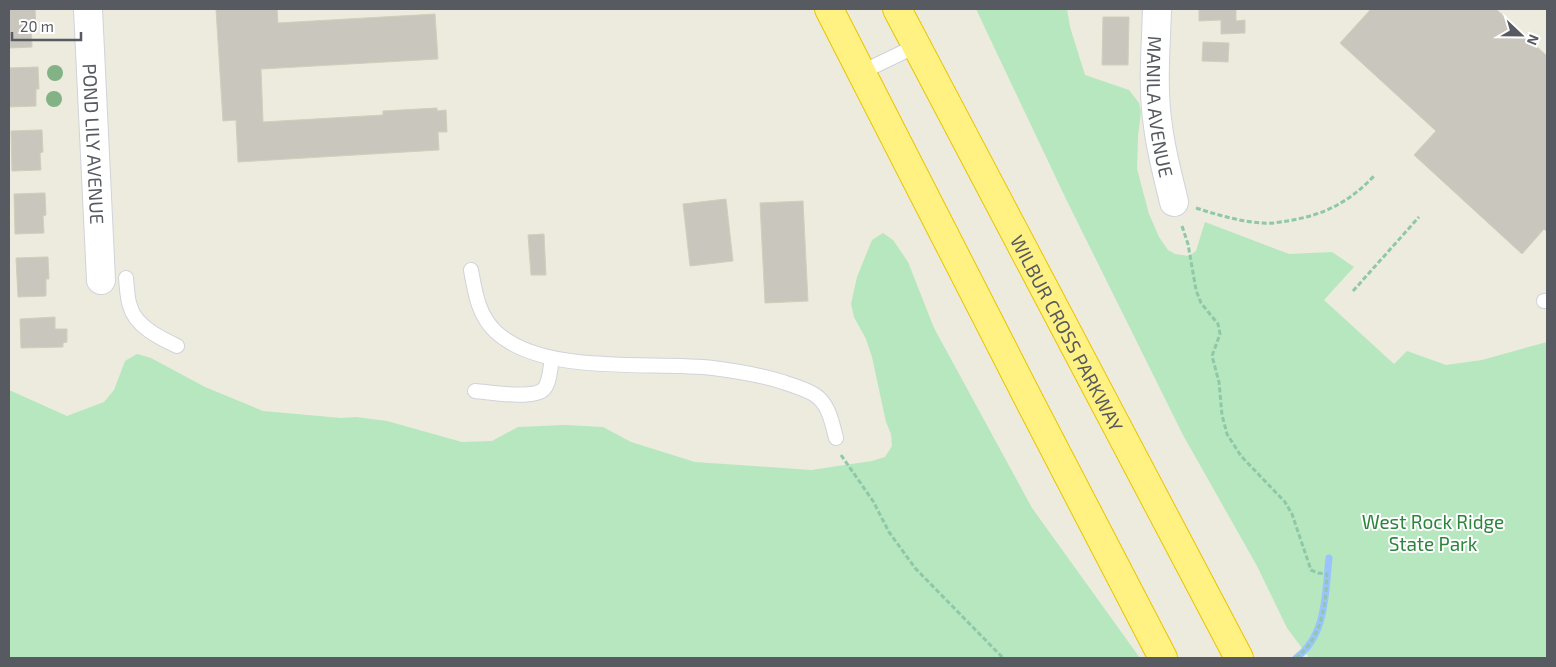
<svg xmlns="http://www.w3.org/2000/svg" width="1556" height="667" font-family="'Exo 2',sans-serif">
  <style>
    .green { fill: #b6e7be }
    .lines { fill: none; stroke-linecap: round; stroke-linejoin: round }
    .stream { stroke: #9bc4ff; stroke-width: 7 }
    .building { fill: #c9c7bd; stroke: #d1cebc }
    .service-casing { stroke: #d1d3da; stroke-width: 16 }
    .minor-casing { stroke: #d1d3da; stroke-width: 30 }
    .motorway-casing { stroke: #eac400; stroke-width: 30 }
    .path { stroke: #8fc8a8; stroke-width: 3; stroke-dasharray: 5 2.5; stroke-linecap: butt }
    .service { stroke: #fff; stroke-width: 14 }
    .minor { stroke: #fff; stroke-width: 28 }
    .motorway { stroke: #fff282; stroke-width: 28 }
    .tree { fill: #82b285 }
    .labels { text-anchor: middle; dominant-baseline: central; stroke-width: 4; stroke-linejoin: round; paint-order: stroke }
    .street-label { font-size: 19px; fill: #575a61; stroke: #fff }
    .park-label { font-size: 19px; fill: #2c843d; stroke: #fff }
  </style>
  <rect width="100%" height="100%" fill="#ecebdd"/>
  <path class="green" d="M976 9H1067L1070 27 1085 75 1129 90 1139 103 1141 112 1138 136 1137 169 1149 214 1159 237 1168 250 1175 254 1189 256 1196 251 1205 222 1289 254 1332 252 1354 267 1324 300 1394 364 1407 351 1446 365 1482 360 1547 342V658H1307L1308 656 1287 628 1257 566 1183 435 1066 199Z
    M883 233 893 240 908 262 934 328 1032 508 1140 658H9V390L67 416 104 402 114 390 125 361 137 354 151 358 205 387 263 411 341 418 356 417 387 421 462 442 492 441 518 427 565 425 603 427 631 442 695 462 811 470 872 461 885 457 892 446 891 434 886 422 872 357 866 339 854 317 851 304 857 277 872 240Z"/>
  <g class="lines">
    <path class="stream" d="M1296 658C1327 635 1325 593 1329 558"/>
  </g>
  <path class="building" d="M9 9H35L36 25H31L32 47 9 48Z
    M216 9H277L278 23 435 14 438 59 261 69 263 122 383 115V111L437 108V111L446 110 447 132H438L439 150 238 162 236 120 223 121Z
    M1199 9H1236V21L1245 20V33L1221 34V20L1199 21Z
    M1371 9H1496L1547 56V232L1544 229 1522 254 1414 155 1436 131 1340 43Z
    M1103 17H1129L1128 65H1102Z
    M1203 42 1229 43 1228 62 1202 61Z
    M38 67 39 89H36V106L9 107V68Z
    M39 130H42L43 152 40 153 41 170 12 171 11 131Z
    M42 193H45L46 215 43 216 44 233 15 234 14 194Z
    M726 199 733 261 690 266 683 204Z
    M803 201 808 301 765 303 760 203Z
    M544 234 546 275H531L528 235Z
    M45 257H48L49 279H46V296L18 297 16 258Z
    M55 317V329H67V342L63 343V347L21 348 20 319Z"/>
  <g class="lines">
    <defs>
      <path id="service" d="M862 72 916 46
        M471 270C475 292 478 315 496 332 544 376 650 361 713 368 736 371 761 375 783 382 794 386 806 389 815 395 829 404 832 423 836 438
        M126 278C127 287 127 298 130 306 135 326 160 338 177 346
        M1544 301H1547
        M475 391C490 392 533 400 544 389 550 382 550 368 552 359"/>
      <g id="minor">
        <path id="s1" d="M88 9 101 280"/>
        <path id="s2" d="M1157 9C1156 47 1152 87 1158 126 1161 152 1168 176 1174 202"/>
      </g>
      <g id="motorway">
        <path d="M829 9 1030 402 1163 658"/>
        <path id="s3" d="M897 9 1239 658"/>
      </g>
    </defs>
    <use href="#service" class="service-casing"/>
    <use href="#minor" class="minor-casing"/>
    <use href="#motorway" class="motorway-casing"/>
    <path class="path" d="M1196 208C1218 215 1241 222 1264 223 1271 224 1280 222 1287 221 1324 215 1348 203 1374 176
      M1182 226 1188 244 1196 290 1201 303 1218 324 1220 334 1212 356 1219 382 1222 415 1227 434 1241 456 1285 502 1292 514 1311 570 1318 573 1327 574C1326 604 1322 638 1296 658
      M1353 291 1419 217
      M841 455 873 501 889 532 915 568 1003 658"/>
    <use href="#service" class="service"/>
    <use href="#minor" class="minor"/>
    <use href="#motorway" class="motorway"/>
  </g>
  <g class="tree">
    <circle cx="55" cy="73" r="8"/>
    <circle cx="54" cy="99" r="8"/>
  </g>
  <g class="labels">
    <g class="street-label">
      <text stroke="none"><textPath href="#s2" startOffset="98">MANILA AVENUE</textPath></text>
      <text stroke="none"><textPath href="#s1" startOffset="135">POND LILY AVENUE</textPath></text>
      <text stroke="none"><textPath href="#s3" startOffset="366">WILBUR CROSS PARKWAY</textPath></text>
    </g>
    <g class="park-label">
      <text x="1433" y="521">West Rock Ridge<tspan x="1433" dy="22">State Park</tspan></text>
    </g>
  </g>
  <rect width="1556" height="667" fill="none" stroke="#575a61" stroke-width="20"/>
  <g transform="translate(1521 35) rotate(112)" stroke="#ffffff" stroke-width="4" paint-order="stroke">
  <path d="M0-4L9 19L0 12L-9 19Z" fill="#575a61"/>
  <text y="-8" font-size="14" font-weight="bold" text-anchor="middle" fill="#575a61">N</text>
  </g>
  <path d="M12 32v8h69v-8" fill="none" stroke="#575a61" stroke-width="2.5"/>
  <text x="20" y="32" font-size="15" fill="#575a61" stroke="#ffffff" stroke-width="4" paint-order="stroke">20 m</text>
</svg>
